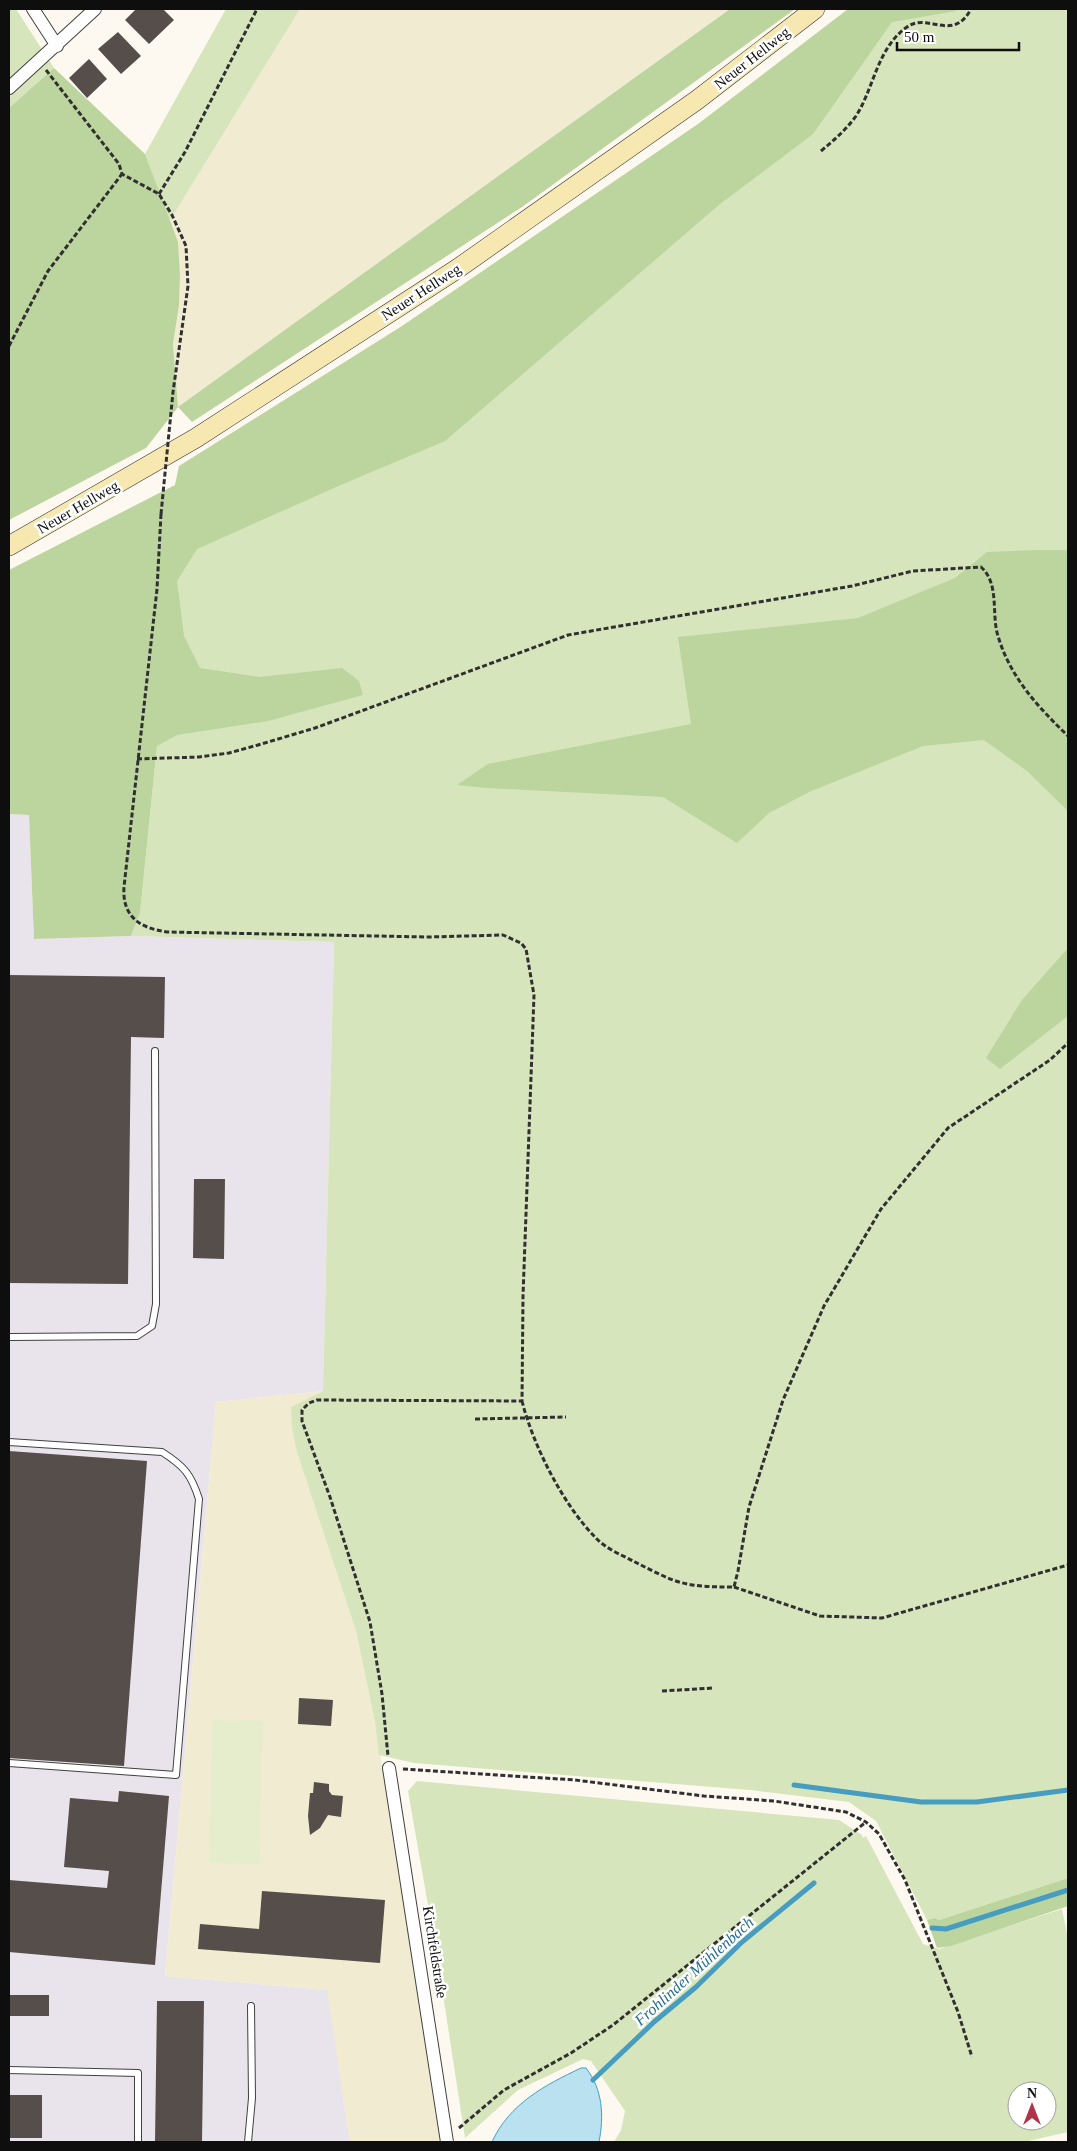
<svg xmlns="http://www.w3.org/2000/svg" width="1077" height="2151" font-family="'Times New Roman',serif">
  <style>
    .industrial { fill: #e9e3eb }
    .farmland { fill: #f1ebd2 }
    .green { fill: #d6e5bc; fill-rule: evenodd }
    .forest { fill: #bcd49d }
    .pitch { fill: #e5edcd }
    .water { fill: #b9e1f0; stroke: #479dc0 }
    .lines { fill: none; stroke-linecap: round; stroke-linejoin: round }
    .stream { stroke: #479dc0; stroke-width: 5 }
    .building { fill: #554e4b }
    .lane-casing { stroke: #414141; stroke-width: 8 }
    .street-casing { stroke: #414141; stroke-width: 14 }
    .secondary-casing { stroke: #303030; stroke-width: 20 }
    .path { stroke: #303030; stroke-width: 3; stroke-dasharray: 5 2.5; stroke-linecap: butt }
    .lane { stroke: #fff; stroke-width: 6 }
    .street { stroke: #fff; stroke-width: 12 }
    .secondary { stroke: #f7e8b1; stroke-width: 19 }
    .path-bridge { stroke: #303030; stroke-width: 3; stroke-dasharray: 5 2.5; stroke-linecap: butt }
    .labels { text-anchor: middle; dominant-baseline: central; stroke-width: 5; stroke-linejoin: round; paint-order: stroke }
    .street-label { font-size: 15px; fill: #0e0e0e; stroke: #fff }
    .water-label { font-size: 16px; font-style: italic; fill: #236e93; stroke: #fff }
  </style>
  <rect width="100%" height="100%" fill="#fdf9f0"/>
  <path class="industrial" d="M9 814 29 815 34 939 131 936 334 942 323 1391 216 1402 165 1976 328 1990 350 2142H9Z"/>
  <path class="farmland" d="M300 9H730L178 407 173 344 179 305 180 276 169 222Z
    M323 1391 292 1407V1428L296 1449 356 1631 375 1722 418 1983 442 2142H350L327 1990 165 1976 216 1402Z"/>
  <path class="green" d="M9 9H16L54 68 9 108Z
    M226 9H300L169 222 145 154Z
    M864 9H1068V1878L939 1920 935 1918 927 1920 876 1821 849 1802 750 1790 414 1763 379 1755 375 1722 356 1631 296 1449 292 1428 291 1407 323 1391 334 942 131 936 140 913 184 481Z
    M417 1781 839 1820 862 1835 863 1838 866 1836 923 1944 939 1949 1062 1909 1068 1938V2132L1024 2142H614L621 2130 625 2111 591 2061 583 2059 518 2090 465 2138 438 1962 408 1791ZM1017 2091H1047V2121H1017Z"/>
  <path class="forest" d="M730 9H795L522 207 192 422 178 407 146 448 9 520V108L54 68 145 154 178 242 180 276 179 305 173 344 178 407Z
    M848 9H956V11L892 22 813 134 720 204 445 441 343 484 197 549 177 581 184 636 200 668 260 677 342 668 359 681 363 695 268 721 177 735 157 746 140 913 131 936 34 939 29 815 9 814V570L175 485 179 466 402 326 698 124Z
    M1037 550H1068V811L1027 771 984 740 923 746 809 792 769 813 737 843 663 797 487 788 457 785 488 764 691 724 678 637 858 618 955 578 987 552Z
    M1068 948V1016L1000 1069 986 1058 1022 1000Z
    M1068 1878V1906L951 1946 937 1948 927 1920 935 1918 939 1920Z"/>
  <path class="pitch" d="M212 1720 263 1721 259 1864 209 1863Z"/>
  <path class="water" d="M581 2068H586C603 2090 604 2116 599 2142H492C509 2104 545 2085 581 2068Z"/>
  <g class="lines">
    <path class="stream" d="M794 1785 921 1802H977L1068 1790
      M932 1928 946 1929 1068 1890
      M593 2080 654 2022 696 1987 742 1942 814 1883"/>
  </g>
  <path class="building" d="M136 9H163L174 20 149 44 125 20Z
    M118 32 141 56 121 74 98 49Z
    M89 59 107 79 87 98 69 78Z
    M9 975 165 977 164 1038 131 1037 128 1284 9 1283Z
    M194 1179H225L224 1259 193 1258Z
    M9 1451 147 1461 124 1766 9 1758Z
    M299 1698 333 1700 331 1726 298 1724Z
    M314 1782 329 1784V1791L332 1795 343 1796 341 1817 328 1815 320 1828 310 1835 308 1816 310 1793H313Z
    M119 1791 169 1796 155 1965 9 1952V1880L107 1888 109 1871 64 1867 70 1798 118 1802Z
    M262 1891 385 1900 380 1963 198 1949 200 1924 259 1929Z
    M9 1995H49V2016H9Z
    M157 2001H204L202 2142H155Z
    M9 2095H42V2138H9Z"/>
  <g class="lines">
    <defs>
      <path id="lane" d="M9 1337 137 1336 152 1326 156 1304 155 1051
        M9 1442 162 1452C184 1466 191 1474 199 1499L176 1775 9 1763
        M9 2070 138 2073V2142
        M248 2142 252 2098 251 2006"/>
      <path id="street" d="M33 9 57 46
        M9 88 95 9
        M389 1768 447 2142"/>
      <path id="secondary" d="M9 546 196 438 457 269 697 100 815 9"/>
    </defs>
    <use href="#lane" class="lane-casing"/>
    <use href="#street" class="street-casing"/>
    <use href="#secondary" class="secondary-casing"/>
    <path class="path" d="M46 70 119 164 122 174 159 194 172 215 186 246 188 286 173 392
      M821 151C834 140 846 130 856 116 874 88 877 48 907 27 928 12 953 43 971 9
      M159 194 185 152 257 9
      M9 346 48 271 122 174
      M161 514 157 589 124 887C122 917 140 928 167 932L428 937 503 935 521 943 526 949 534 995 523 1296 522 1401 317 1400 309 1403 302 1410V1421L330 1497 370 1622 382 1694 388 1756
      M137 759 199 757 229 753 258 745 315 728 568 635 852 586 913 571 981 567C1000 584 991 614 998 636 1010 677 1038 707 1068 736
      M522 1401C533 1445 563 1505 596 1538 606 1549 622 1555 635 1562 647 1568 660 1575 673 1580 692 1587 713 1587 734 1587L738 1571 749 1507 783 1400 824 1306 881 1209 948 1128 1050 1060 1068 1043
      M475 1419 566 1417
      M734 1587 820 1616 882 1618 1068 1565
      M662 1691 714 1688
      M403 1769 575 1780 704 1796 774 1801 846 1812 866 1822 879 1834 905 1880 958 2012 972 2057
      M459 2128 504 2090 571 2053 613 2025 866 1822"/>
    <use href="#lane" class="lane"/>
    <use href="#street" class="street"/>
    <use href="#secondary" class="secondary"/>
    <path class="path-bridge" d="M161 514 173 392"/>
  </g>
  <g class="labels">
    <g class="street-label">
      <text transform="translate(752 58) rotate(-38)">Neuer Hellweg</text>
      <text transform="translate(421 292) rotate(-33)">Neuer Hellweg</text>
      <text transform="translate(78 507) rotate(-30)">Neuer Hellweg</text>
      <text transform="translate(435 1952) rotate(81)">Kirchfeldstraße</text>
    </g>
    <g class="water-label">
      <text transform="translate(694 1971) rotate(-42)">Frohlinder Mühlenbach</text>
    </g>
  </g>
  <rect width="1077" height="2151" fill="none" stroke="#0e0e0e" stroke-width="20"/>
  <g transform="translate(1032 2106)"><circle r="24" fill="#ffffff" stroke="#9f9f9f"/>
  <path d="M0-4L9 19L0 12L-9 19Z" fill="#b03346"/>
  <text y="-8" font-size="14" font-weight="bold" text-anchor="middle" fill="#0e0e0e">N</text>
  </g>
  <path d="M897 42v8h122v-8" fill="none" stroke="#0e0e0e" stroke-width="2.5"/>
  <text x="904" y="42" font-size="15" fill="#0e0e0e" stroke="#ffffff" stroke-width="4" paint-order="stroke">50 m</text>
</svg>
